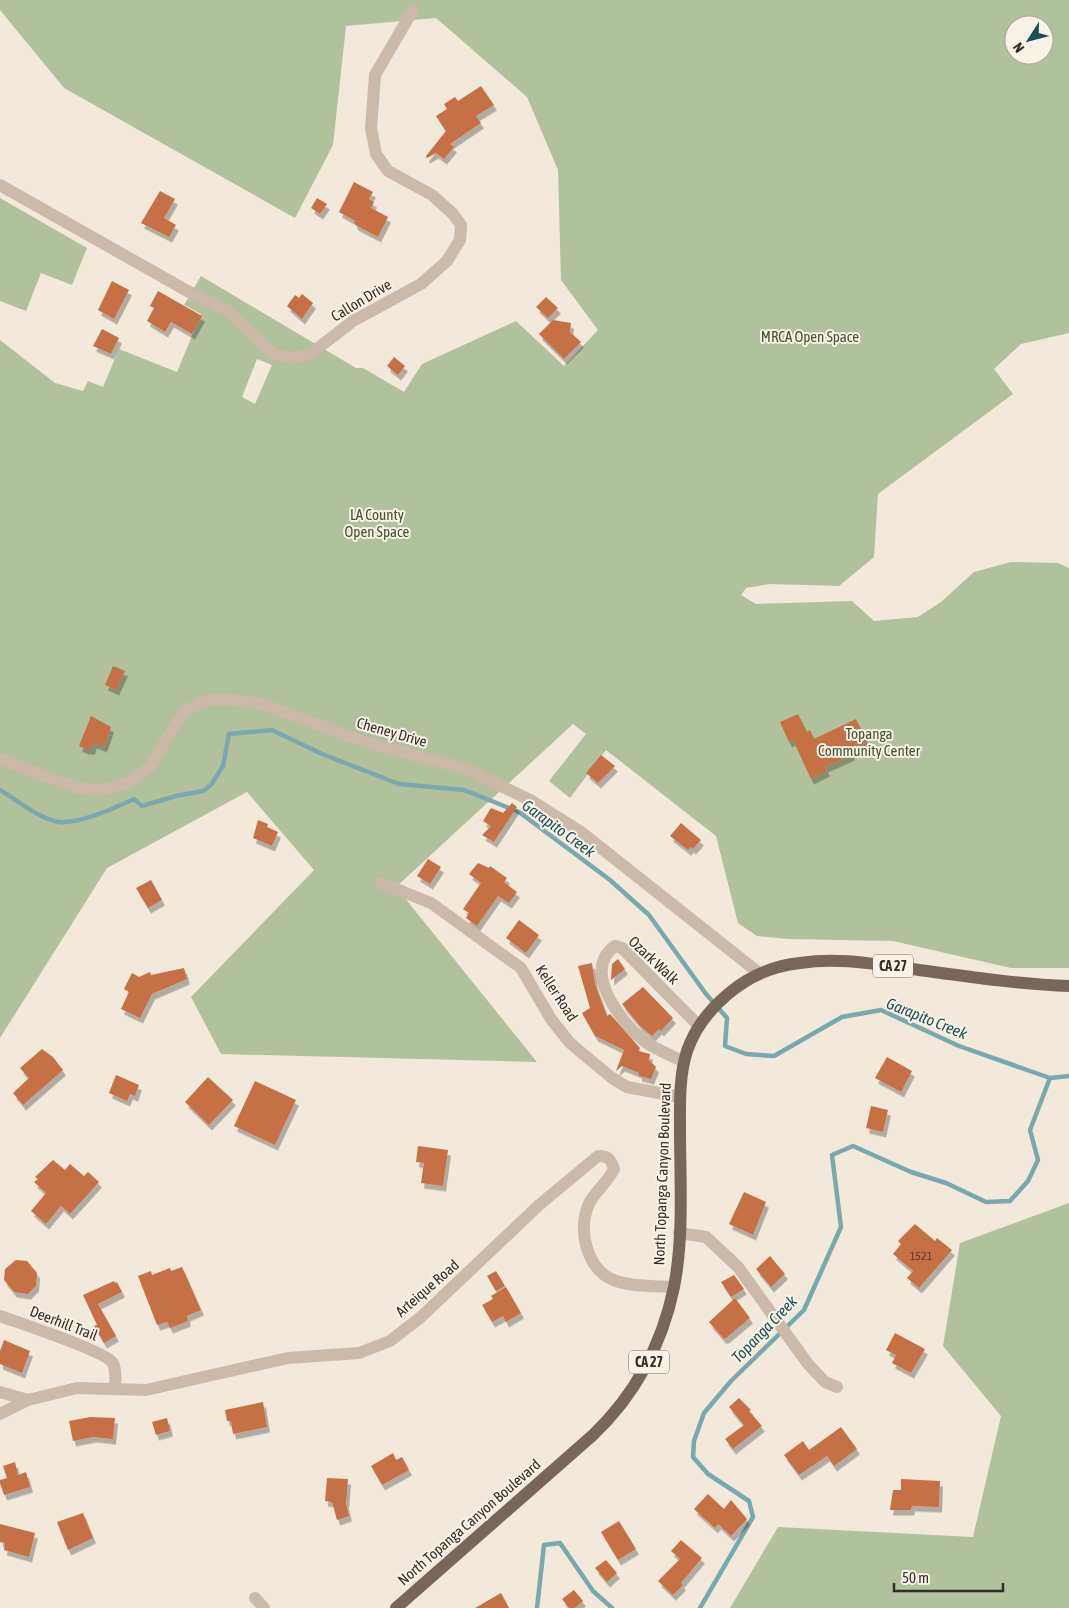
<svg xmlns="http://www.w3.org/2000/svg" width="1069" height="1608" font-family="'Asap Condensed',sans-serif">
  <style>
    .green { fill: #b1c19b; fill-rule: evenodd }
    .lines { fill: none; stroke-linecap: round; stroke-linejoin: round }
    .stream { stroke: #7aa8af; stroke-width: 4.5 }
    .building { fill: #c66f45; filter: url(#shadow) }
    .minor { stroke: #cabaa7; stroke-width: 12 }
    .major { stroke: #786659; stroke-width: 12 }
    .labels { text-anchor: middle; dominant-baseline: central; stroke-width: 4; stroke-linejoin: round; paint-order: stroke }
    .number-label { font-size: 12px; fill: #5a3e2f }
    .shield { fill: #f9f3e7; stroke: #706861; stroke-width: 1 }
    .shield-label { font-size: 14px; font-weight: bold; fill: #362d28 }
    .street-label { font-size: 15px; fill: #362d28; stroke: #f9f3e7 }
    .park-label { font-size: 15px; fill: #42542b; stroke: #f9f3e7 }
    .water-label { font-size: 16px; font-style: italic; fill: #1d4f58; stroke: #f9f3e7 }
  </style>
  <defs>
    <filter id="shadow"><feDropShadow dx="3" dy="5.5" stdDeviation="0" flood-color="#0004"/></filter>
  </defs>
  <rect width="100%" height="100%" fill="#f2e9db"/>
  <path class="green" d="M0 0H1069V333L1021 344 994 369 1013 394 878 494 874 557 839 586 770 584 746 588 741 595 756 604 852 601 874 621 918 617 941 602 974 572 1011 562 1058 563 1069 568V968H1011L893 941 788 939 757 936 738 923 716 836 606 750 570 798 549 781 586 734 573 724 396 887 537 1062 221 1054 191 997 314 870 247 792 107 868 0 1038V340L55 383 83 391 88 381 103 387 119 349 177 372 201 314 184 305 201 276 356 368H363L404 392 422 364 516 321 564 366 598 330 561 280 558 170 527 97 436 18 346 26 333 145 295 218 64 88 0 10ZM1014 25H1044V55H1014ZM257 359 272 365 255 404 242 397Z
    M0 198 87 248 72 285 41 273 26 311 0 301Z
    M1069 1203V1608H730L778 1527 973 1537 1001 1416 943 1346 960 1243Z"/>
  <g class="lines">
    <path class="stream" d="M0 790C17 800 39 819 59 822 79 824 115 808 134 799L142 806 176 796 203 791 211 785 223 766 229 734 272 730 322 754 399 784 464 790 519 812 610 880 649 915 706 994 727 1018 725 1046 746 1054 774 1056 842 1017 881 1010 959 1046 1050 1078
      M537 1608 544 1545 560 1543 593 1591 612 1608
      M700 1608 753 1517 749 1501 708 1474 693 1457 694 1441 704 1413 731 1381 804 1310 841 1227 832 1155 853 1146 911 1172 946 1183 986 1202 1010 1201 1028 1181 1038 1160 1030 1130 1050 1078 1069 1076"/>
  </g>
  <path class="building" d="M481 86 494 105 476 116 481 123 450 144 454 147 444 159 436 153 427 158 426 156 446 131 436 116 447 109 444 104 455 97 458 101Z
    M354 182 373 192 369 199 374 202 371 208 388 217 378 237 357 226 354 223 355 221 339 212Z
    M160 191 175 199 164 218 176 225 169 237 141 223Z
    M317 198 327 204 320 214 311 208Z
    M112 281 129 290 114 319 98 310Z
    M158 291 202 316 192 334 171 322 165 332 147 321 154 308 150 306Z
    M302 294 313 303 302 319 287 306 295 295 299 298Z
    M546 297 558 308 548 318 536 307Z
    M553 320 571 323 570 332 581 342 564 359 539 334Z
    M102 329 119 338 111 354 93 346Z
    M394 357 405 366 398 375 387 366Z
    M113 666 125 671 116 690 105 685Z
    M798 714 807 732 810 730 814 739 856 719 867 742 850 750 852 755 825 767 827 771 811 779 793 740 789 742 780 722Z
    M91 716 111 727 104 747 94 743 92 749H86L79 746Z
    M601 755 615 766 598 783 586 773Z
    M512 803 517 807 494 842 482 835 491 826 483 821 491 808 503 813Z
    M258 820 268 824 267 827 278 832 272 846 253 838Z
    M681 823 701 840 693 849 691 847 688 850 670 836Z
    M428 859 441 867 430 884 417 876Z
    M478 863 489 868 490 866 507 878 504 882 517 892 509 903 498 896 477 926 466 918 469 913 463 909 481 883 469 874Z
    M151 880 162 900 148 908 136 888Z
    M519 920 539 935 526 953 506 938Z
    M618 959 625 969 611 980 612 964Z
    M592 963 595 984 607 1016 610 1014 640 1048 638 1051 650 1054 649 1060 656 1067 651 1079 639 1076V1073L622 1066 616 1071 624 1050 595 1036 582 1013 590 1008 578 966Z
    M184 968 187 979 152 994 140 1018 121 1009 129 992 124 989 132 973 139 977 150 972 151 975Z
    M643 987 673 1018 661 1031 659 1029 652 1036 640 1026 622 1004Z
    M42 1049 53 1057 63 1070 23 1105 13 1093 29 1078 20 1068Z
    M887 1057 912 1071 901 1092 875 1078Z
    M116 1075 139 1085 135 1096 130 1094 127 1101 109 1093Z
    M208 1077 233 1100 209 1125 185 1102Z
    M255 1081 296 1100 275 1145 234 1126Z
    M871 1106 888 1110 883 1132 866 1128Z
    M418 1146 448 1150 443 1186 421 1183 424 1163 416 1162Z
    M53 1160 65 1170 70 1164 84 1176 88 1172 99 1182 70 1214 61 1206 46 1224 31 1211 46 1193 34 1182 38 1179 35 1177Z
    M744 1192 766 1202 753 1235 729 1224Z
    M915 1224 935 1241 937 1238 952 1250 919 1288 907 1278 913 1271 893 1254 901 1244 898 1241Z
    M770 1256 785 1274 771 1287 756 1269Z
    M16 1260 27 1261 37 1273 36 1286 28 1294 14 1292 4 1280 5 1269Z
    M182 1267 201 1310 187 1316 188 1321 170 1328 167 1322 157 1325 138 1276 151 1271 152 1275 170 1268 171 1271Z
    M496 1271 505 1286 496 1291 487 1276Z
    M734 1275 744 1289 731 1297 721 1282Z
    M114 1281 115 1283 117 1282 122 1292 98 1304 116 1336 104 1343 94 1326 97 1325 83 1295Z
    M506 1287 521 1313 506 1322 503 1316 492 1322 482 1305 493 1299 491 1296Z
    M735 1298 750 1318 726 1338H723L709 1322Z
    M895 1333 925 1349 911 1373 892 1363 896 1355 886 1350Z
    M4 1340 30 1351 22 1373 0 1364V1351Z
    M739 1398 751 1410 749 1411 762 1426 733 1449 725 1439 744 1425 729 1407Z
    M263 1402 267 1427 233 1434 231 1421H227L225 1410Z
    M90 1417 115 1418 113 1439 93 1437 73 1441 69 1421Z
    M167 1418 170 1431 156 1435 152 1422Z
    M841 1427 857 1449 834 1466 827 1456 799 1475 784 1455 803 1441 809 1450Z
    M393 1453 396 1460 402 1457 409 1470 382 1485 371 1466Z
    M15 1462 18 1475 26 1472 30 1487 4 1495 0 1483V1480L7 1478 3 1466Z
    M327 1478 348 1479 346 1504 349 1516 337 1520 332 1502 325 1501Z
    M901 1479 940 1481 939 1507 912 1506 911 1510H890L893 1490H901Z
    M708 1494 724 1509 731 1500 747 1519 731 1536 718 1524 715 1528 694 1509Z
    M83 1513 93 1538 68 1550 57 1522Z
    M619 1521 636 1549 618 1560 601 1532Z
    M0 1524 35 1533 29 1557 4 1550 5 1543 0 1542Z
    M681 1540 702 1558 681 1583 683 1585 673 1595 658 1581 680 1559 671 1551Z
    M606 1560 617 1573 607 1582 595 1568Z
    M574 1590 583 1601 575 1608H569L562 1599Z
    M501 1593 509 1608H475Z"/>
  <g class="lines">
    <path class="minor" d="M0 185 191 293 228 311 273 354 292 358 302 356 313 352 353 321 421 284 447 261 460 240 461 225 453 214 432 195 388 171 376 154 371 128 375 75 413 10
      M0 759 77 788 101 790 128 783 151 766 173 728 186 710 208 700 226 699 263 704 373 745 464 768 532 801 581 832 759 973
      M381 883 431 903 521 968 551 1019 570 1043 612 1078 627 1087 680 1097
      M684 1062C671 1055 654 1049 643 1040 620 1021 581 970 615 946L622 948 699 1026
      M679 1233 706 1237 738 1267 808 1364 825 1382 837 1387
      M0 1316C19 1323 102 1350 112 1362 117 1369 115 1381 115 1389
      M0 1392 28 1400
      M0 1414 28 1400 77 1388 146 1390 288 1358 359 1353 390 1341 421 1317 539 1205 598 1156C608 1156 611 1159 614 1169 608 1183 593 1192 588 1206 578 1232 587 1271 616 1281 634 1287 655 1286 674 1287
      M255 1598 264 1608"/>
    <path class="major" d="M396 1608 593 1435C636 1394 662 1345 674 1287 684 1236 680 1181 680 1129 680 1103 679 1076 687 1051 695 1028 710 1009 728 994 749 976 772 966 800 963 838 957 874 964 912 969 964 976 1016 984 1069 986"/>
  </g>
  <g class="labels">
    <g class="number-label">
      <text x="921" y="1256">1521</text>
    </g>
    <g class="shield">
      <rect x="873" y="954.5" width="40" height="23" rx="4"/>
      <rect x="629" y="1350.5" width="40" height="23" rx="4"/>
    </g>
    <g class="shield-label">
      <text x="893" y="966">CA 27</text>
      <text x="649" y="1362">CA 27</text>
    </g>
    <g class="street-label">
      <text transform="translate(361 300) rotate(-31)">Callon Drive</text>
      <text transform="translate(392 732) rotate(16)">Cheney Drive</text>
      <text transform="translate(654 960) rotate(43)">Ozark Walk</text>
      <text transform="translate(557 993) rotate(57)">Keller Road</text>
      <text transform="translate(662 1174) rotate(-88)">North Topanga Canyon Boulevard</text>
      <text transform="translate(427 1288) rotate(-41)">Arteique Road</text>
      <text transform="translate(64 1323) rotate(21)">Deerhill Trail</text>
      <text transform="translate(469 1522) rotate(-41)">North Topanga Canyon Boulevard</text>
    </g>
    <g class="park-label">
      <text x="810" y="336">MRCA Open Space</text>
      <text x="377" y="514">LA County<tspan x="377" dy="17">Open Space</tspan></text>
      <text x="869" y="733">Topanga<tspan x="869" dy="17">Community Center</tspan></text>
    </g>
    <g class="water-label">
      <text transform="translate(559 828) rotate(36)">Garapito Creek</text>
      <text transform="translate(927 1018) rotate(22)">Garapito Creek</text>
      <text transform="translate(764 1329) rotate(-46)">Topanga Creek</text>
    </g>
  </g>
  <g transform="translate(1029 40) rotate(234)"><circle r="24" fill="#f9f3e7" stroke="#aba49b"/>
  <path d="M0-4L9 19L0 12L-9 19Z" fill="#1d4f58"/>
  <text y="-8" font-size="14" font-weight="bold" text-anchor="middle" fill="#362d28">N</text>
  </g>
  <path d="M894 1583v8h109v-8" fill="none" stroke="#362d28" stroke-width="2.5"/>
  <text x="902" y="1583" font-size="15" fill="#362d28" stroke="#f9f3e7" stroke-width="4" paint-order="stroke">50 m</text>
</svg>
